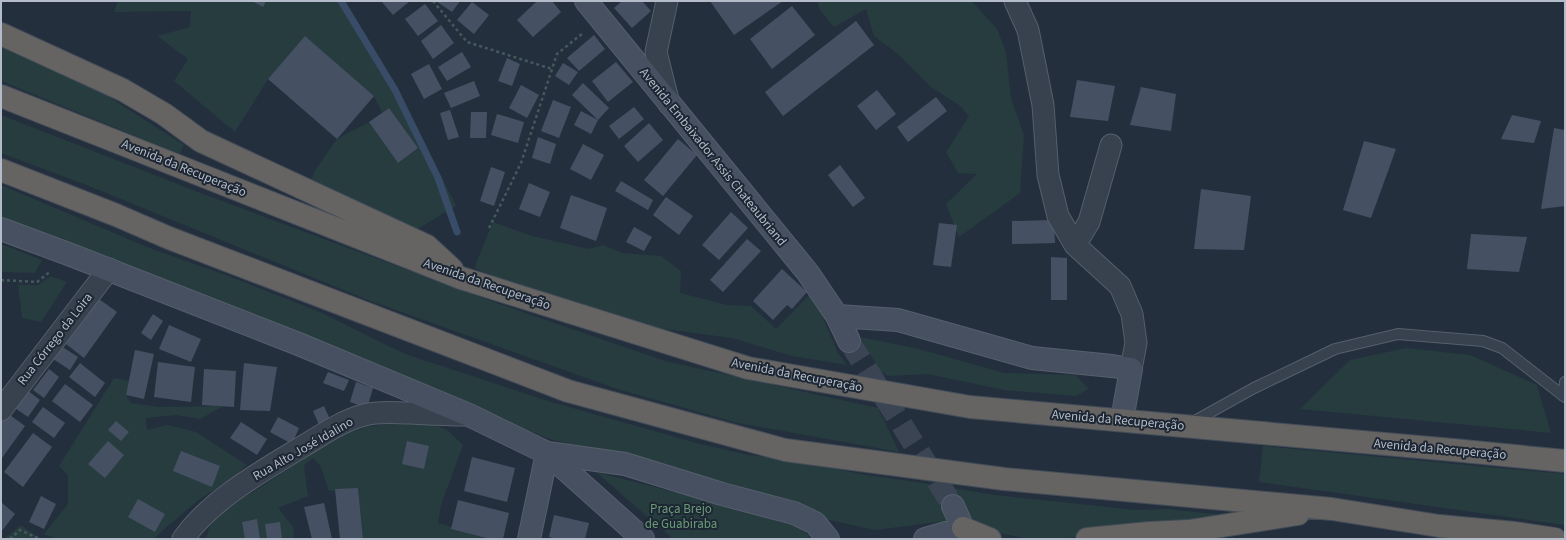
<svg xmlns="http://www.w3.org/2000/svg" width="1566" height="540" font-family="'Source Sans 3',sans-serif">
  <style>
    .green { fill: #263c3f }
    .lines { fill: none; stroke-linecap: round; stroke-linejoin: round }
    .stream { stroke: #394c67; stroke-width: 7 }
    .building { fill: #455162 }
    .secondary-tunnel { stroke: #3a4453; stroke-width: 22; stroke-dasharray: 22 11; stroke-linecap: butt }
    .service-casing { stroke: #565f6c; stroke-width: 12 }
    .minor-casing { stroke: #565f6c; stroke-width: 23 }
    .secondary-casing { stroke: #565f6c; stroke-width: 24 }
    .trunk-casing { stroke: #434c59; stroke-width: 24 }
    .path { stroke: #44595c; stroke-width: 2.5; stroke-dasharray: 3 3; stroke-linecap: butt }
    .service { stroke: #38414e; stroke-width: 10 }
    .minor { stroke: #38414e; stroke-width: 21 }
    .secondary { stroke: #465061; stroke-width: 22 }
    .trunk { stroke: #656462; stroke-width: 22 }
    .labels { text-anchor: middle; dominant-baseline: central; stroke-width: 4; stroke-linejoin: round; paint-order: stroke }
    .street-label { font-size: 13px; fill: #b4bcc9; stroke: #1d2633 }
    .park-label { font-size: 13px; fill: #6b9a76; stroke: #1d2633 }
  </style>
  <rect width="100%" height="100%" fill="#242f3e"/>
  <path class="green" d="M118 1H337L350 17 414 121 456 206 412 232 308 186 316 169 337 139 369 122 398 163 418 148 389 108 382 112 374 96 305 36 268 79 235 132 174 81 188 59 157 36 190 27 191 11 114 12Z
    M817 1H972L997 29 1006 52 1011 98 1024 136 1020 193 959 237 946 204 977 174 958 173 946 152 969 116 959 105 931 87 898 54 874 36 866 9 834 27 820 10Z
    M1 44 78 77 184 145 180 154 1 81Z
    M1 115 198 192 485 299 665 361 878 408 899 452 738 423 617 389 368 300 89 186 1 153Z
    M1 185 147 247 239 280 320 312 405 354 548 401 700 444 749 455 798 461 866 475 910 481 995 495 1136 510 1168 509 1222 515 1091 536 1054 539H1029L978 529 961 519 876 530 810 516 550 439 1 223Z
    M493 222 532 236 589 249 603 245 622 253 661 256 681 271 680 293 727 305 751 306 776 329 812 292 838 353 847 365 792 356 732 338 657 328 564 304 476 269 475 266Z
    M1 244 42 260 35 273 1 272Z
    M51 276 67 282 41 322 22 318 18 285H38Z
    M860 337 919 349 1004 373 1076 375 1089 389 1076 396 1004 390 928 374 888 376 880 371Z
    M1406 348 1470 355 1537 385 1551 433 1300 409 1350 360Z
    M114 378 129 381 126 395 131 403 159 407 224 406 200 419 176 415 146 418 147 430 167 425 196 432 247 465 228 482 201 498 162 531 154 539H113L110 538 109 539H57L44 534 68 504V475L59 466Z
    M390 424 435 425 447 430 463 445 441 505 438 523 495 539H363L358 488 329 491 320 465 313 458 304 465 308 496 278 508 294 528 293 539H206L210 525 215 515 260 488 300 460 347 434 365 427Z
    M1263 446 1565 474V525L1259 482Z
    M596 472 792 522 809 535 810 539H673Z
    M21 525 41 539H4Z"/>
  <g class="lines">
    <path class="stream" d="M341 1 395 90 438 178 457 232"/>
  </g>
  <path class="building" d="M252 1H266L263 7Z
    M381 1H410L393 15Z
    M436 1H460L452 12Z
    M537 1H552L561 12 533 37 517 20Z
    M622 1H642L651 11 632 28 614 8Z
    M710 1H783L734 35Z
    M472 2 489 15 474 34 457 20Z
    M425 4 438 21 418 36 405 19Z
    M792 6 815 35 772 69 750 39Z
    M856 21 874 45 783 116 765 92Z
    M441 25 454 43 433 59 421 41Z
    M594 35 605 49 579 71 567 58Z
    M305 36 374 96 337 139 268 79Z
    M462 52 471 67 447 81 438 67Z
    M507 58 520 64 512 86 498 81Z
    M616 62 633 82 608 102 592 81Z
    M563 63 578 72 569 85 555 76Z
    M429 64 442 89 424 99 411 74Z
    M1077 80 1115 86 1108 121 1070 117Z
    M474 81 480 96 451 108 444 93Z
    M583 83 609 108 598 120 572 95Z
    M521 85 539 95 527 118 509 108Z
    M1141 87 1176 94 1171 131 1130 125Z
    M877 90 896 114 876 130 857 106Z
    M936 97 947 111 908 142 897 127Z
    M553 100 571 107 559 138 541 131Z
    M634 107 644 119 619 139 609 126Z
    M389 108 418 148 398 163 369 122Z
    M450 110 459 137 448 140 440 113Z
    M581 111 598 120 591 134 574 125Z
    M471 112H487L486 138H470Z
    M497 114 524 122 518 143 491 135Z
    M1512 115 1541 121 1534 143 1501 139Z
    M649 123 663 140 638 162 624 146Z
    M1554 128 1565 130V206L1541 209Z
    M538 137 556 144 550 164 532 158Z
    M678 139 697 155 663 196 644 180Z
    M1364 141 1396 149 1371 218 1343 210Z
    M583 144 604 155 591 180 570 169Z
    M840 165 865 198 853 207 828 175Z
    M491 167 505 172 494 206 480 201Z
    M621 181 653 200 648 210 615 191Z
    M529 183 550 192 540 217 519 209Z
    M1201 189 1251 196 1244 250 1194 249Z
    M571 195 607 208 596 241 560 228Z
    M666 197 693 216 679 235 653 215Z
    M731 212 748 228 719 260 702 245Z
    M1054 220 1055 243 1012 244V221Z
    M939 223 957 225 951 267 933 265Z
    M634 227 652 237 644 251 626 242Z
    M1471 234 1527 237 1519 272 1467 269Z
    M747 239 761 251 723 292 710 280Z
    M1051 257 1067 258V300H1051Z
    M782 269 807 292 792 309 787 305 773 320 753 301Z
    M99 299 117 312 84 358 66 344Z
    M153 314 163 321 151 340 141 333Z
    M169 325 201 339 191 362 159 349Z
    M61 346 78 357 70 370 53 359Z
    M135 350 154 354 144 399 126 395Z
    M158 362 195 367 191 402 154 397Z
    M80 363 105 383 95 397 69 377Z
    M244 363 277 367 270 411 240 410Z
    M49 369 59 377 44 398 33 390Z
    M204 369 236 371 234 407 202 405Z
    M328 372 349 380 344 391 323 383Z
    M356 382 373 388 367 408 350 402Z
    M65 384 93 405 80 422 52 401Z
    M24 388 40 400 28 417 12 406Z
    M324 406 331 422 320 427 313 411Z
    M43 407 65 423 54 438 32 422Z
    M3 410 25 426 2 458 1 412Z
    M278 417 299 428 292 444 270 432Z
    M116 421 129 432 121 441 108 430Z
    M241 422 267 439 257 455 230 438Z
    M33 433 52 447 23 487 4 472Z
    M108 441 124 455 105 478 88 464Z
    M407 441 429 446 424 469 402 464Z
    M181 451 220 466 212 487 173 471Z
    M472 457 515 468 507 502 464 491Z
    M358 488 363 539H340L335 489Z
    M41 496 56 504 44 529 29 522Z
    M138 499 165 514 155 532 128 517Z
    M458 500 509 513 503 539H491L451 529Z
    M1 502 15 514 1 532Z
    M324 503 332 539H312L304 507Z
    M554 515 589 523 585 539H556L549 537Z
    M257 519 260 539H245L242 522Z
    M280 522 282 539H267L265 524Z"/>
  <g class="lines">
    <path class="secondary-tunnel" d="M849 341 953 506"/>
    <defs>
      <path id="service" d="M1563 396 1565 382
        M1191 423 1254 388 1335 349 1398 334 1483 341 1502 348 1565 397"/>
      <path id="minor" d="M667 1 656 52 669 104
        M1015 1 1028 30 1043 105 1048 175 1058 216 1075 245 1120 286 1132 314 1136 343 1131 369
        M1075 245 1089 222 1111 145
        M1 410 109 269
        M183 539C211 499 264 470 305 445 323 434 344 420 364 415 379 411 395 413 410 413 429 414 448 415 468 415"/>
      <path id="secondary" d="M586 1 808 273 837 316 849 341
        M1 229 71 255 301 345 469 415 547 453 643 539
        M837 316 898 320 1032 358 1112 366 1131 369 1122 420
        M547 453 625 464 722 494 794 513 815 523 828 539
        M529 539 547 453
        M925 539 963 528 953 506"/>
      <path id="trunk" d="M1 34 123 90 164 114 201 141 427 246 452 269
        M1 96 461 278 748 368 970 407 1453 450 1565 461
        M1 170 116 215 169 238 568 391 785 450 1004 479 1332 509 1439 526 1515 533 1555 539
        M963 528 990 539
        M1087 539 1149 533 1189 531 1298 514"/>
    </defs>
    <use href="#service" class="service-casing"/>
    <use href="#minor" class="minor-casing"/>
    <use href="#secondary" class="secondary-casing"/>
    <use href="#trunk" class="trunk-casing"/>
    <path class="path" d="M433 1 467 42 552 69
      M489 228 521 163 557 54 583 33
      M1 280 37 282 51 271
      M10 539 20 530 40 539"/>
    <use href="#service" class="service"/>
    <use href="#minor" class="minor"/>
    <use href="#secondary" class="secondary"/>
    <use href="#trunk" class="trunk"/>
  </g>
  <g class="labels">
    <g class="street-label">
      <text transform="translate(713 157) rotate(51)">Avenida Embaixador Assis Chateaubriand</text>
      <text transform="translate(184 168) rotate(22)">Avenida da Recuperação</text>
      <text transform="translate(487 284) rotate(19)">Avenida da Recuperação</text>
      <text transform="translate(55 339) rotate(-52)">Rua Córrego da Loira</text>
      <text transform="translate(797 375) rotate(11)">Avenida da Recuperação</text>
      <text transform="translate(1118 420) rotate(5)">Avenida da Recuperação</text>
      <text transform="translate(303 449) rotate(-30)">Rua Alto José Idalino</text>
      <text transform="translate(1440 449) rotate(5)">Avenida da Recuperação</text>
    </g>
    <g class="park-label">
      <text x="681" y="509">Praça Brejo<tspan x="681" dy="15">de Guabiraba</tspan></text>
    </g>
  </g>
  <rect width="1566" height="540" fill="none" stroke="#b4bcc9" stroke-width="4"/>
</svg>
